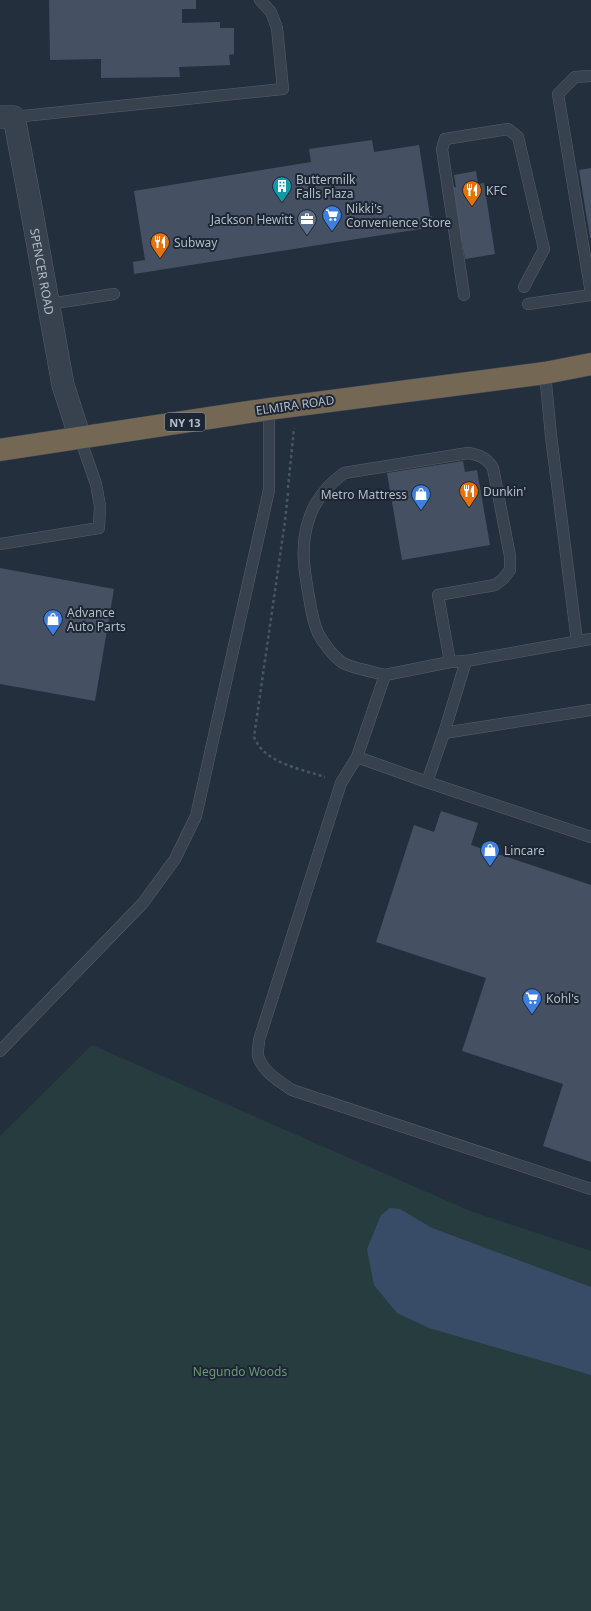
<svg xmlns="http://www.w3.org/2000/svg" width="591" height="1611" font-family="'Noto Sans',sans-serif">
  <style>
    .green { fill: #263c3f }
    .water { fill: #394c67 }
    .building { fill: #455162 }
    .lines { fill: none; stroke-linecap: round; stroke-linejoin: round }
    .lane-casing { stroke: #565f6c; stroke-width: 12 }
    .street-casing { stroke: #565f6c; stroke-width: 23 }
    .highway-casing { stroke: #434c59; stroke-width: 23 }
    .path { stroke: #44595c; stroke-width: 2.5; stroke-dasharray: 3 3; stroke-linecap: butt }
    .lane { stroke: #38414e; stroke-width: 11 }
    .street { stroke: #38414e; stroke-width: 22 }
    .highway { stroke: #746855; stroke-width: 22 }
    .labels { text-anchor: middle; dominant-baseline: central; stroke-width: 4; stroke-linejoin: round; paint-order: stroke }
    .shield { fill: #1d2633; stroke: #878f9c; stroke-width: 1 }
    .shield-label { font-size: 11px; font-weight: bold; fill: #b4bcc9 }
    .poi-label { font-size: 12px; fill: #b4bcc9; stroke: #1d2633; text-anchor: start }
    .street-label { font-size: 12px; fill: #b4bcc9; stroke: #1d2633 }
    .park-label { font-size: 12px; fill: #6b9a76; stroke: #1d2633 }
  </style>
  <rect width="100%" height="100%" fill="#242f3e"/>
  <path class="green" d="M92 1045 470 1211 591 1251V1611H0V1136Z"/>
  <path class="water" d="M390 1208 400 1209 432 1228 591 1287V1375L429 1328 397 1313 374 1285 367 1249 381 1215Z"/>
  <path class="building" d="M49 0H196V9H182V23L220 22V28H234V54L229 55 230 65 179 67 180 77 101 78V59L50 60Z
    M372 140 374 152 419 145 430 216H432L433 227 134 274 133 262 145 260 134 191 311 162 309 149Z
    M591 168V238H590L579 170Z
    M476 171 478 184 484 183 495 254 465 259 462 242 459 243 453 187H456L454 175Z
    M463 461 465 472 477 470 490 545 402 560 387 473Z
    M0 568 114 589 95 701 0 684Z
    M441 811 478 823 471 845 591 885V1162L543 1146 563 1084 462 1051 486 978 376 942 414 825 434 832Z"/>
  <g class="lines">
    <defs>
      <path id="lane" d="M591 76 575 77 558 94 591 293
        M14 117 283 89 277 28 271 12 260 0
        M464 295 442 149 445 139 508 129 518 137 544 249 524 287
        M49 304 114 294
        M528 304 591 295
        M545 373 551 436 577 641
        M0 544 99 528 100 506 96 484 80 438
        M591 639 466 661 450 662 385 675 357 757 341 783 259 1040C259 1045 257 1052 258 1056 263 1072 279 1081 292 1090L591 1189
        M385 675C374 672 352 668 343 663 334 657 323 643 318 633 313 622 311 609 309 597 304 570 300 545 309 519 315 499 328 485 344 473L468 453C480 455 487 458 493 468L510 556V570L503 579 495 585 438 595 450 662
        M444 733 591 710
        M357 757 427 782 591 837
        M427 782 444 733 466 661
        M0 1051 143 903 175 859 196 816 269 490V409"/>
      <g id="street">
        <path id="s1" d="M0 117H14L31 207 63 385 80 438"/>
      </g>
      <path id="highway" d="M0 450 269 409 545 373 591 364"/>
    </defs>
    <use href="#lane" class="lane-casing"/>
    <use href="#street" class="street-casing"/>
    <use href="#highway" class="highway-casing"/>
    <path class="path" d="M288 488 294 428
      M288 493 285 521 254 737C264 763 301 769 325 777"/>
    <use href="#lane" class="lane"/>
    <use href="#street" class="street"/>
    <use href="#highway" class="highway"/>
  </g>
  <defs>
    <symbol id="building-pin" viewBox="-11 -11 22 30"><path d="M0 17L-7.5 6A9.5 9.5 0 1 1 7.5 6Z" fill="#0f9aa8" stroke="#1d2633"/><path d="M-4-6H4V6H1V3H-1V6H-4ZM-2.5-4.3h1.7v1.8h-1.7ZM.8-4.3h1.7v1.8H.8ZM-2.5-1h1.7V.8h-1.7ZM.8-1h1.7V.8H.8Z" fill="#fff"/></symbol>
    <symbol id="restaurant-pin" viewBox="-11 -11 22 30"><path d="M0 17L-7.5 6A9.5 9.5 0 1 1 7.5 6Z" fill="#e8710a" stroke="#1d2633"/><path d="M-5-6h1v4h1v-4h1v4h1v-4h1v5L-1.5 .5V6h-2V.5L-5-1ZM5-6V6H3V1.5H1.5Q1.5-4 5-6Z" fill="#fff"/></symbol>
    <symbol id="supermarket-pin" viewBox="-11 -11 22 30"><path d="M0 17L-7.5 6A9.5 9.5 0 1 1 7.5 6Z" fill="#3f7fe0" stroke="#1d2633"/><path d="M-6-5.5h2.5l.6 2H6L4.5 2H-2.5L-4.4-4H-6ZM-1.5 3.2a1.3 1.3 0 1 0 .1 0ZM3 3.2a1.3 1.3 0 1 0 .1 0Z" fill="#fff"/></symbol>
    <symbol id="office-pin" viewBox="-11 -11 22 30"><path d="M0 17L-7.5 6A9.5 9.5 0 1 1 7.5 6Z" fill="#5c6f8a" stroke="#1d2633"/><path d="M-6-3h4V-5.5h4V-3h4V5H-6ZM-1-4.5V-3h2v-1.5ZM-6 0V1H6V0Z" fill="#fff"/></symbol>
    <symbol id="shop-pin" viewBox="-11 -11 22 30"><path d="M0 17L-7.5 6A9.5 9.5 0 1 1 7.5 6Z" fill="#3f7fe0" stroke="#1d2633"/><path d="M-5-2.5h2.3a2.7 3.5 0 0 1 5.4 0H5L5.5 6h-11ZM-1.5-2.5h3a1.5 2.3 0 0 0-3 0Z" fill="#fff"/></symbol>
  </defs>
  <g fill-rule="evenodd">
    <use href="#building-pin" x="271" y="175" width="22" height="30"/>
    <use href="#restaurant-pin" x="461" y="179" width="22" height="30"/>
    <use href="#supermarket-pin" x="321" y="204" width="22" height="30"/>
    <use href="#office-pin" x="296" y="208" width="22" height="30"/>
    <use href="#restaurant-pin" x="149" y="231" width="22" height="30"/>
    <use href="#restaurant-pin" x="458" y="480" width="22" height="30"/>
    <use href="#shop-pin" x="410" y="483" width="22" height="30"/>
    <use href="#shop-pin" x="42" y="608" width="22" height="30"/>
    <use href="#shop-pin" x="479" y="839" width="22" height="30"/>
    <use href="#supermarket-pin" x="521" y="987" width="22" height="30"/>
  </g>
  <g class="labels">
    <rect class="shield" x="165" y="413" width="40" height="18" rx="3"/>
    <g class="shield-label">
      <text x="185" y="422">NY 13</text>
    </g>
    <g class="poi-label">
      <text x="296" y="179">Buttermilk<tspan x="296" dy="14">Falls Plaza</tspan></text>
      <text x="486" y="190">KFC</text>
      <text x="346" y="208">Nikki's<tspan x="346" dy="14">Convenience Store</tspan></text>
      <text x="293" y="219" text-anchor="end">Jackson Hewitt</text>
      <text x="174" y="242">Subway</text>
      <text x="483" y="491">Dunkin'</text>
      <text x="407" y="494" text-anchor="end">Metro Mattress</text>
      <text x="67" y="612">Advance<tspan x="67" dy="14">Auto Parts</tspan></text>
      <text x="504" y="850">Lincare</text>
      <text x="546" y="998">Kohl's</text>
    </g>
    <g class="street-label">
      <text stroke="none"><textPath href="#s1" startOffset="171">SPENCER ROAD</textPath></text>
      <text transform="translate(295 405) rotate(-8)">ELMIRA ROAD</text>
    </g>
    <g class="park-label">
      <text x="240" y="1371">Negundo Woods</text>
    </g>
  </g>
</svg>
